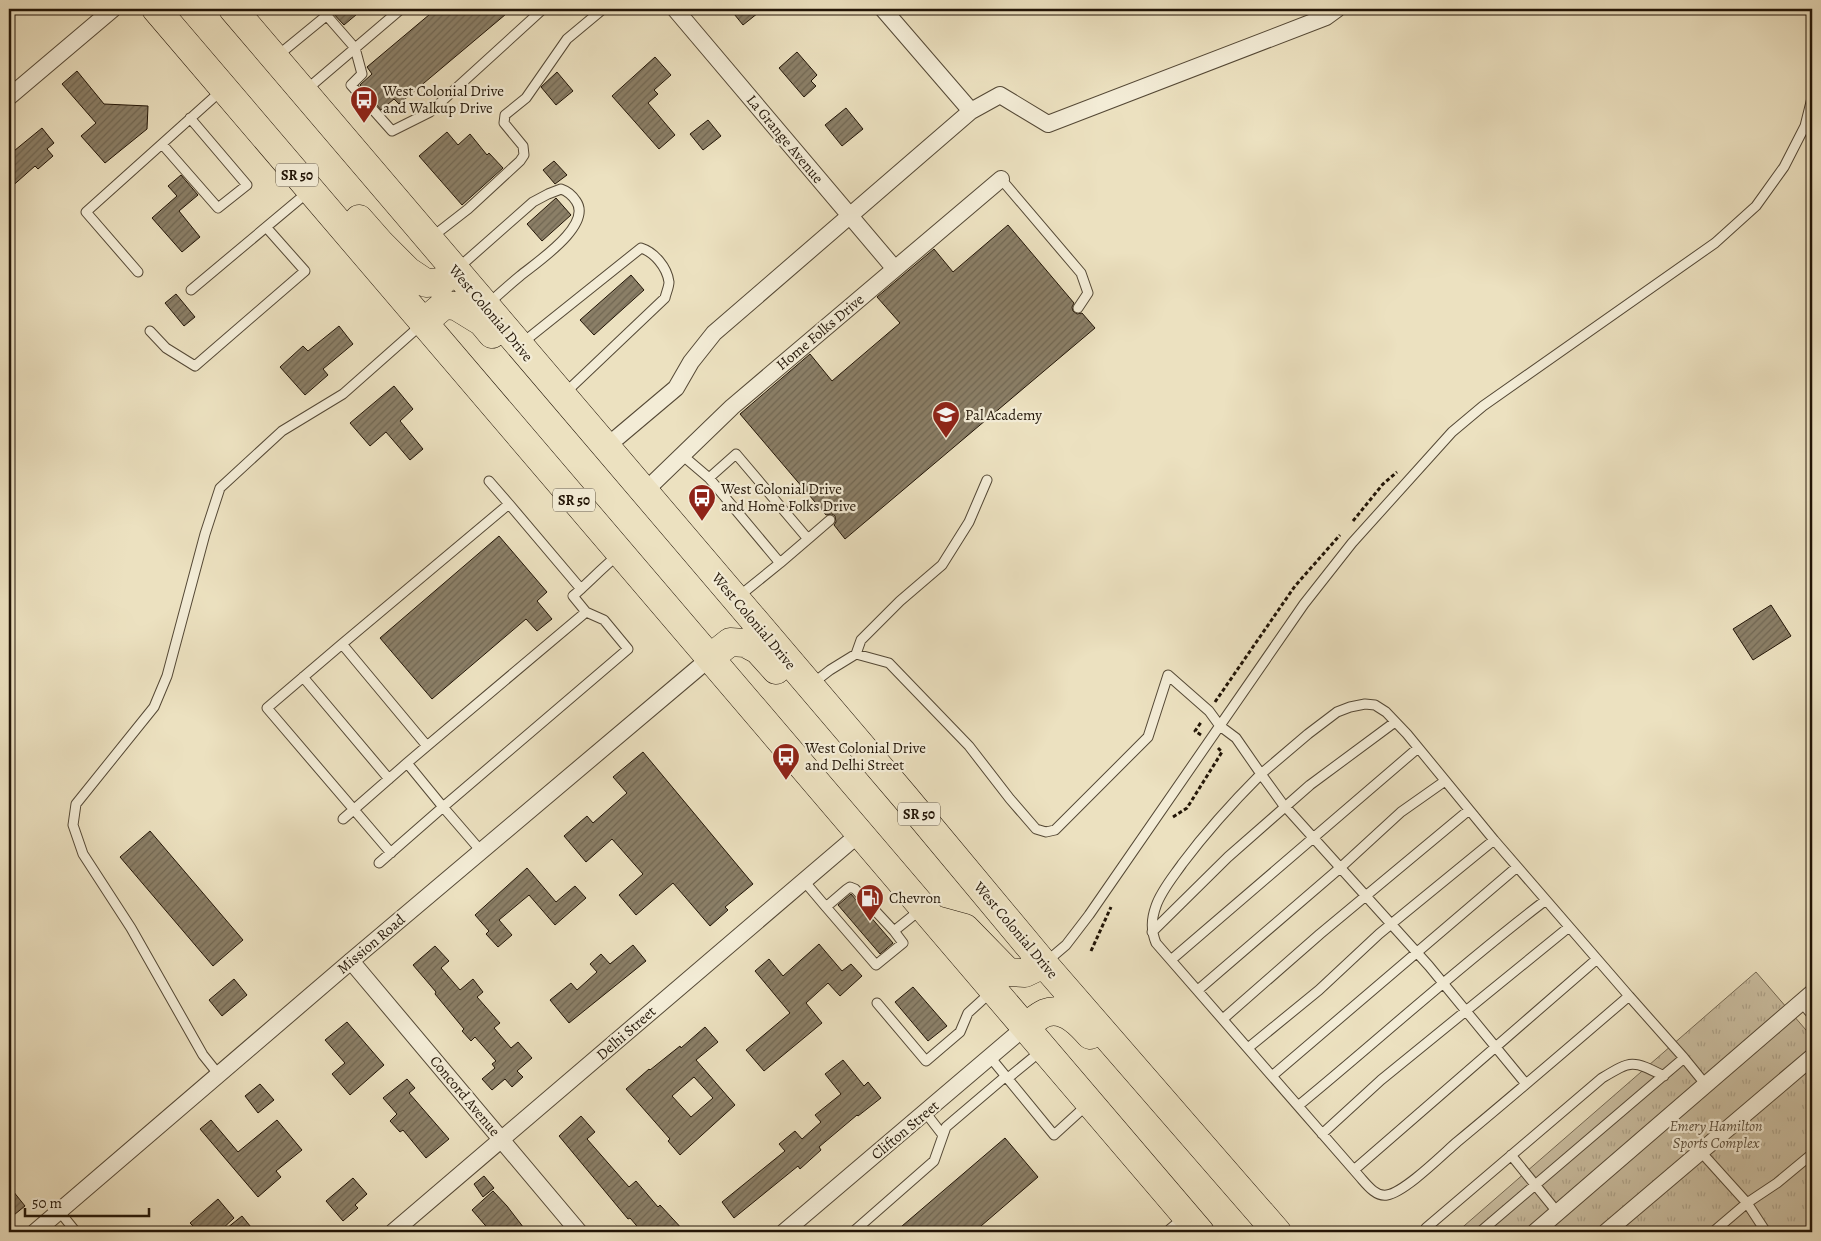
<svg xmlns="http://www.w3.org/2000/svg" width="1821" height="1241" font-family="Alegreya,serif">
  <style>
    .grass { fill: url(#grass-tufts); stroke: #766a54 }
    .building { fill: url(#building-hatch); stroke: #221507; fill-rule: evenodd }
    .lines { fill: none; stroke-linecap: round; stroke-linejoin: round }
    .lane-casing { stroke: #544835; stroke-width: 11 }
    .street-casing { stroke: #544835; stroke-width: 18 }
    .highway-casing { stroke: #221507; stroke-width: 29 }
    .path { stroke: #221507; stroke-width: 3; stroke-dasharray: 4 2.5; stroke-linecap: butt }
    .lane { stroke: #f3ecd6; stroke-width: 9 }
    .street { stroke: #f3ecd6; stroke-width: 16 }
    .highway { stroke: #ece1c0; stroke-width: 28 }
    .labels { text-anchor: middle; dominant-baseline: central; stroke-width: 4.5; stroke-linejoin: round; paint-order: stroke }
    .shield { fill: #f3ecd6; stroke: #615645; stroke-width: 1 }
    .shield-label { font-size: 14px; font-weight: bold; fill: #221507 }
    .poi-label { font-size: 15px; fill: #221507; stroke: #f3ecd6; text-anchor: start }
    .street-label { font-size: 15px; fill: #221507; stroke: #f3ecd6 }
    .park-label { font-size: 15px; font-style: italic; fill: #5d503d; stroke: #f3ecd6 }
  </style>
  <defs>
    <pattern id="grass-tufts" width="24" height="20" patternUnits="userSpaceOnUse" patternTransform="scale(1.25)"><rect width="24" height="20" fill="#cabea1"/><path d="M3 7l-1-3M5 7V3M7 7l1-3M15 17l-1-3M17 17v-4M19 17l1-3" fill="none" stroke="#ada289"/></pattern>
    <pattern id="building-hatch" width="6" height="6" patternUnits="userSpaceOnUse" patternTransform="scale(1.25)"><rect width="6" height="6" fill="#8b7f67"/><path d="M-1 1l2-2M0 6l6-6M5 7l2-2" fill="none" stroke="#716753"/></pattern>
  </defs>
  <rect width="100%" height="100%" fill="#ece1c0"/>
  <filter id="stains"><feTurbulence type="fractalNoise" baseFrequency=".004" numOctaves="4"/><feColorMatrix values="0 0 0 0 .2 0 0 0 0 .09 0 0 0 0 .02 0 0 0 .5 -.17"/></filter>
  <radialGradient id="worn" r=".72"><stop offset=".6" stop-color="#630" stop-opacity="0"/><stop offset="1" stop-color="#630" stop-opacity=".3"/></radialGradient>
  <path class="grass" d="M1756 972 1812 1037V1232H1457Z"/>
  <path class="building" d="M329 9H363L344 25Z
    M436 9H512L399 104 394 99 381 110 360 85 372 74 367 67Z
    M730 9H763L743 25Z
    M797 52 817 75 811 81 816 86 804 97 779 68Z
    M655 57 671 75 654 90 658 94 648 103 675 135 659 149 612 96Z
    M77 71 104 104 148 106 147 129 105 163 81 136 96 123 62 84Z
    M557 72 573 91 556 105 541 87Z
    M846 108 863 129 842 146 825 125Z
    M708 120 721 136 703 150 690 134Z
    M42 128 54 143 47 149 53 156 38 169 35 166 9 189V155Z
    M447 132 458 145 470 134 487 155 489 153 503 168 462 205 419 156Z
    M554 161 567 175 555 184 543 170Z
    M181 175 198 195 179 211 200 237 182 252 152 218 177 196 168 186Z
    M556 198 571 215 542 241 527 224Z
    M1008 225 1074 303 1072 307 1073 311 1077 314 1082 313 1095 328 845 539 834 525 836 522 835 516 832 514 826 515 740 414 810 354 832 381 900 323 877 297 934 249 953 272Z
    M631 275 644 290 594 335 580 320Z
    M176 294 195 317 184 326 165 303Z
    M339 326 353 344 323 369 328 375 305 395 280 367 303 346 308 351Z
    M394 386 413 409 400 421 423 449 410 460 386 432 370 446 350 423Z
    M499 536 547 592 537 601 552 619 537 631 526 619 432 699 380 638Z
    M1771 605 1791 636 1753 660 1733 629Z
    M643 752 753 884 725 907 728 910 710 926 673 883 636 915 619 895 643 874 612 839 586 862 564 836 587 816 593 823 627 793 613 777Z
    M150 831 243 940 213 966 120 857Z
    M527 868 556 902 575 886 586 898 555 925 529 895 499 920 512 935 498 947 486 934 489 931 475 915Z
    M851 894 893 943 880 954 838 905Z
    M819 944 842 971 851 964 862 976 840 996 828 983 806 1003 822 1023 764 1071 746 1050 790 1013 755 971 769 959 783 976Z
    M633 945 646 961 569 1023 550 1000 571 983 577 990 597 972 590 964 601 954 610 964Z
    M435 946 449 961 441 968 460 990 473 979 483 992 477 997 500 1023 494 1028 511 1048 518 1042 532 1058 517 1071 523 1077 512 1087 505 1079 492 1090 482 1079 495 1068 492 1064 496 1061 475 1037 471 1041 462 1031 464 1029 435 994 436 992 413 965Z
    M234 979 247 995 222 1016 209 1000Z
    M913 987 947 1026 928 1041 895 1002Z
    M347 1022 384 1065 350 1095 332 1074 345 1063 325 1040Z
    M705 1027 718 1042 696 1060 735 1105 680 1155 668 1141 670 1139 626 1089 649 1069 650 1070 680 1046 681 1048ZM694 1077 713 1098 691 1117 672 1096Z
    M843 1060 864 1086 868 1082 881 1098 858 1116 857 1115 819 1147 821 1150 800 1169 798 1166 734 1218 722 1202 785 1151 779 1144 795 1131 802 1139 821 1122 815 1115 841 1094 825 1074Z
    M407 1079 415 1088 409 1093 449 1139 426 1158 403 1130 400 1132 390 1121 397 1114 383 1098Z
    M260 1084 274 1100 258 1113 245 1096Z
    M581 1116 595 1132 587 1139 629 1187 636 1181 658 1207 660 1205 685 1232H642L630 1218 628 1219 559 1136Z
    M211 1120 238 1152 277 1120 302 1150 276 1171 281 1177 258 1197 200 1129Z
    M1005 1138 1038 1177 974 1232H895Z
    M484 1176 494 1188 483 1197 474 1184Z
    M353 1178 367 1194 355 1205 358 1208 343 1221 326 1201Z
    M9 1186 25 1206 9 1219Z
    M493 1191 507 1206 527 1232H491L472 1210Z
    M218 1199 234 1218 219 1232H199L190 1223Z
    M242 1216 255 1232H222Z"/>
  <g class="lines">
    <defs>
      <path id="lane" d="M321 9 355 48 362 74 351 85 392 131 430 112 543 9
        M276 57 326 16
        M306 90 401 9
        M162 144 218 208 247 185 190 118
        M1001 179 1081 273 1088 293 1078 308
        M432 237 468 209 520 161 524 155 523 146 504 123 505 115 526 98 567 39 603 9
        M457 269 533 202 548 194 561 189C567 191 572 195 576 201 593 225 537 262 520 276 509 285 499 294 488 304
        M138 272 86 212 222 90
        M191 290 308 192
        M150 331 166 348 195 366 305 271 266 227
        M521 344 641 248C654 252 667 267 669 282 669 287 666 293 665 298L565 393
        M682 455 709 478 780 563 738 597
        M709 478 736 454 808 539 780 563
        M489 481 509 504
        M808 539 830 520
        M581 589 509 504 342 644 427 746 586 612 573 596C588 583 602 568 618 555
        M342 644 267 708 391 853
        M856 654 861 640 900 601 942 565 969 522 987 480
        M303 677 389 779
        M812 684 830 670 856 654 889 663 969 746 1010 799 1036 829 1046 832 1055 830 1148 737 1168 675 1209 711 1220 726 1236 738 1261 774C1233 802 1206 832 1182 864 1173 877 1161 891 1156 906 1151 920 1151 930 1156 943L1360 1177C1367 1185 1376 1197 1387 1195 1405 1192 1442 1155 1457 1142 1515 1094 1572 1045 1629 996L1494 840 1407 734 1386 712 1375 705 1365 704 1350 707 1337 712 1308 734 1261 774 1282 803 1429 966 1526 1084
        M343 819 407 763
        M481 851 443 807 628 649 604 620 586 612
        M379 863 443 807 407 763 427 746
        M804 881 826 907 847 889 850 887 855 889 894 931 920 910
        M826 907 876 965 903 943 894 931
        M1152 932 1228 857 1310 785 1395 722
        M1171 960 1418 748
        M1046 962 1066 945 1089 915 1304 604 1352 543 1452 432 1483 406 1715 243 1756 206 1784 167 1805 126 1812 98
        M1198 990 1340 868 1401 812 1445 781
        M1629 996 1684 1058
        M1801 1002 1812 1015
        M877 1003 926 1061 960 1032 968 1013 991 992
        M1223 1019 1320 934 1469 810
        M1248 1048 1319 990 1379 934 1494 840
        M990 1057 1054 1135 1088 1104
        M219 1075 203 1055 131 928 83 854 73 825 76 804 154 707 167 676 205 534 220 488 282 431 343 394 421 325
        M1272 1076 1517 867
        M1008 1078 1041 1051
        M1298 1106C1381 1038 1460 965 1546 900
        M925 1112 942 1134
        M1322 1134 1381 1080 1569 927
        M1701 1152 1747 1203 1713 1232
        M1511 1155 1558 1213
        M1354 1170 1597 959
        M59 1211 76 1232
        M853 1232 934 1161 946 1127 1006 1076
        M1425 1232 1426 1228 1602 1078C1632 1060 1632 1060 1664 1076
        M1480 1232 1684 1058 1706 1085
        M1766 1232 1747 1203 1777 1183 1812 1154"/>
      <path id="street" d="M675 9 895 269
        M883 9 971 111
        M9 97 113 9
        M606 447 676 388 691 362 714 333 971 111 1000 95 1048 124 1326 17 1337 9
        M644 492 732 407 1001 179
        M351 961 579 1232
        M35 1232 351 961 710 658
        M393 1232 859 834
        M784 1232 1025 1027
        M1172 1232 1189 1218
        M1535 1232 1812 993
        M1606 1232 1812 1057"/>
      <path id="highway" d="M156 9 1200 1232
        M233 9 904 796 1044 964 1277 1232
        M359 219 381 244 408 271 426 283 441 282 455 270
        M423 323 444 305 456 306 482 322 492 334
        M710 658 730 642 745 643 758 650 776 670
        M936 920 965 928 1008 972 1025 973 1044 964
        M1025 1027C1031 1023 1038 1016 1045 1013 1063 1006 1079 1022 1090 1035"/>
    </defs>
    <use href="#lane" class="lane-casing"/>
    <use href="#street" class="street-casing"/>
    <use href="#highway" class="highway-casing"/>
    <path class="path" d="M1353 521 1383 484 1397 472
      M1215 702 1295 586 1340 535
      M1201 735 1195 731 1202 721
      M1173 817 1187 808 1222 752 1218 748
      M1091 951 1111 907"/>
    <use href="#lane" class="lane"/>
    <use href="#street" class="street"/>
    <use href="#highway" class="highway"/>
  </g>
  <defs>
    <symbol id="bus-pin" viewBox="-11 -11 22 30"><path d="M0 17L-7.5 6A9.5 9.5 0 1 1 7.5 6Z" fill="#8f2418" stroke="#f3ecd6"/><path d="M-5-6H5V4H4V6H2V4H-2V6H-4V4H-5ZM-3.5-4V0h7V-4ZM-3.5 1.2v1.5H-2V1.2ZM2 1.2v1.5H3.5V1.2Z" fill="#fff"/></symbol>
    <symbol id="school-pin" viewBox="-11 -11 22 30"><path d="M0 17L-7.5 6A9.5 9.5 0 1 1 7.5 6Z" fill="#8f2418" stroke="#f3ecd6"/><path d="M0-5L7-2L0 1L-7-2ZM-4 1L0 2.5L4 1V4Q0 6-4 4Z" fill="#fff"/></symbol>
    <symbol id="fuel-pin" viewBox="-11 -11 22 30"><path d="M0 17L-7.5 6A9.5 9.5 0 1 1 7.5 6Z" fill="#8f2418" stroke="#f3ecd6"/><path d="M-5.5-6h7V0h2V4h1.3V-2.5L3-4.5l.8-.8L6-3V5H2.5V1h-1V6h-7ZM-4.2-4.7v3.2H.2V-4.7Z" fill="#fff"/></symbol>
  </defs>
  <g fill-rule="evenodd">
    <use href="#bus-pin" x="348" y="84" width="32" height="43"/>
    <use href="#school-pin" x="930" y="399" width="32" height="43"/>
    <use href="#bus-pin" x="686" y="482" width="32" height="43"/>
    <use href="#bus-pin" x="770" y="741" width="32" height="43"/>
    <use href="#fuel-pin" x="854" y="882" width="32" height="43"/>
  </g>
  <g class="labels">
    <g class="shield">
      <rect x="276" y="163.5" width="42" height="23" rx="4"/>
      <rect x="553" y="488.5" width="42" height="23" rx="4"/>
      <rect x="898" y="802.5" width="42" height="23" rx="4"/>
    </g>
    <g class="shield-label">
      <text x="297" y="175">SR 50</text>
      <text x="574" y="500">SR 50</text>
      <text x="919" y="814">SR 50</text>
    </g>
    <g class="poi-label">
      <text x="383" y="91">West Colonial Drive<tspan x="383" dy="17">and Walkup Drive</tspan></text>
      <text x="965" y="415">Pal Academy</text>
      <text x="721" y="489">West Colonial Drive<tspan x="721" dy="17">and Home Folks Drive</tspan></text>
      <text x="805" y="748">West Colonial Drive<tspan x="805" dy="17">and Delhi Street</tspan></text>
      <text x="889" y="898">Chevron</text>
    </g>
    <g class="street-label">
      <text transform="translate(785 139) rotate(50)">La Grange Avenue</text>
      <text transform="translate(491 313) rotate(50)">West Colonial Drive</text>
      <text transform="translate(820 332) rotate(-40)">Home Folks Drive</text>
      <text transform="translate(754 621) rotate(50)">West Colonial Drive</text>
      <text transform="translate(1016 930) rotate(50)">West Colonial Drive</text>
      <text transform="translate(371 944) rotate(-40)">Mission Road</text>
      <text transform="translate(626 1033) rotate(-41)">Delhi Street</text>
      <text transform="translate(465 1096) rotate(50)">Concord Avenue</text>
      <text transform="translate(905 1130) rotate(-40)">Clifton Street</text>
    </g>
    <g class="park-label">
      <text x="1716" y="1126">Emery Hamilton<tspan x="1716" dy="17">Sports Complex</tspan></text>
    </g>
  </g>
  <rect width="1821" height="1241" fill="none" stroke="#ece1c0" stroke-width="30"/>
  <rect x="10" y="10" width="1801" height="1221" fill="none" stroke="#221507" stroke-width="2.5"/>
  <rect x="15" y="15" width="1791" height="1211" fill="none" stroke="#221507"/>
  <path d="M25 1208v8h124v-8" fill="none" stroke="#221507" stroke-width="2.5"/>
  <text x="32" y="1208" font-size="15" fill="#221507" stroke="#f3ecd6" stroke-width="4" paint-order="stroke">50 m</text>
  <rect width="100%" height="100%" filter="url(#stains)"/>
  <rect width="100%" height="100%" fill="url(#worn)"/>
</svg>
